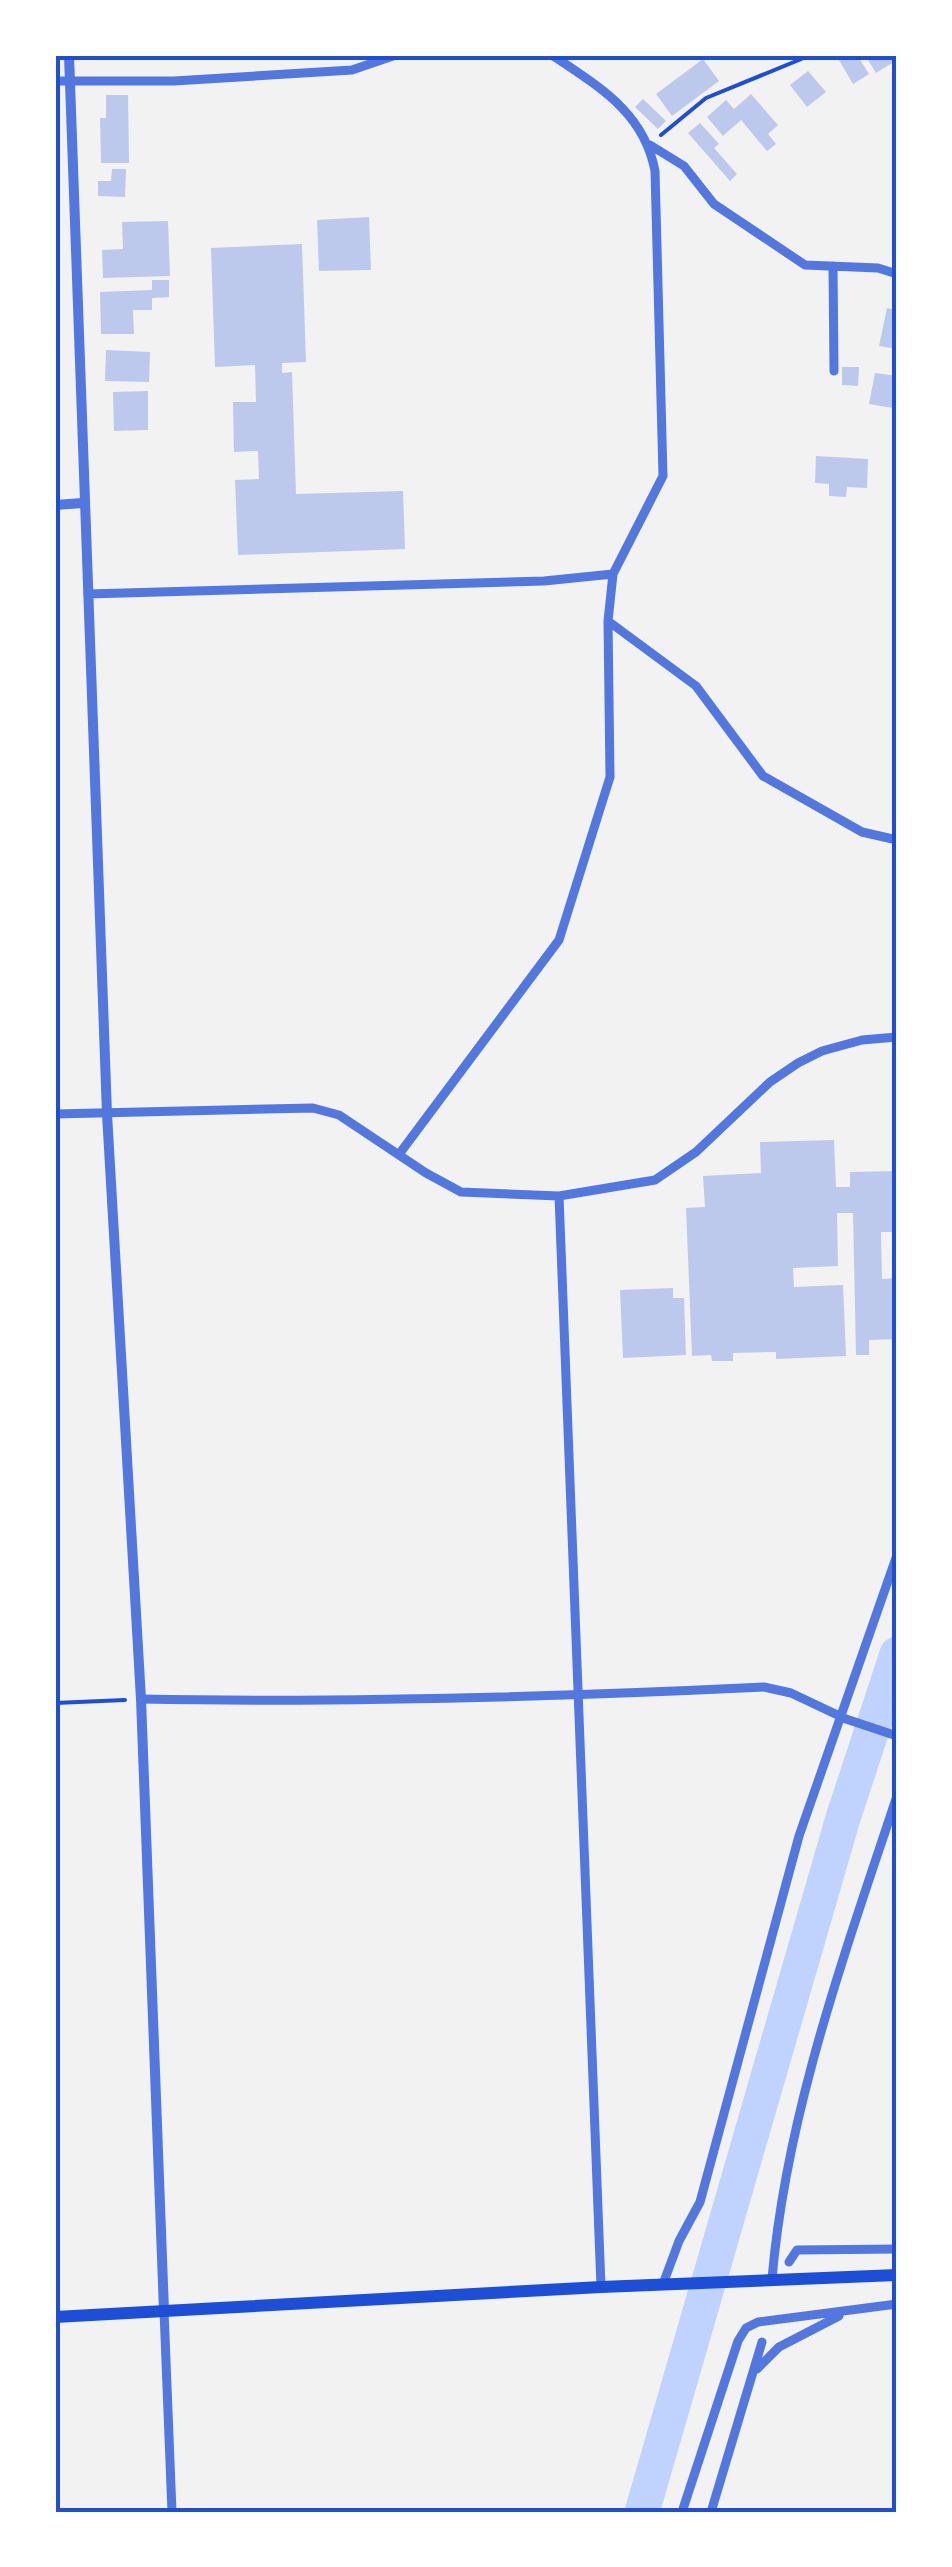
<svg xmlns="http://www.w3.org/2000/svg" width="952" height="2567" font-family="'Space Grotesk',sans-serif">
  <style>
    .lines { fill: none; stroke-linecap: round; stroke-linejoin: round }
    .river { stroke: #bfd3fe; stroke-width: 35 }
    .building { fill: #bdc9ec }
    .path { stroke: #1d4ed8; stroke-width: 4 }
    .minor { stroke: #5277de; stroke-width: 9 }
    .tertiary { stroke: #5277de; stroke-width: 10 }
    .secondary { stroke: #1d4ed8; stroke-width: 12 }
    .neatline { fill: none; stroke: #1d4ed8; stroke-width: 4 }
  </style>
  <rect width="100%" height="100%" fill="#f2f2f2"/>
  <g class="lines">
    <path class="river" d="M642 2512 843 1818 897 1654"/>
  </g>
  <path class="building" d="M836 55H857L869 74 853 84Z
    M865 55H894L897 60 876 73Z
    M703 59 719 81 672 116 656 94Z
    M808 71 826 92 807 107 790 85Z
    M751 94 778 125 768 134 776 144 767 151 741 120 723 136 707 117 726 100 734 109Z
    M106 95H128L129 163H101L100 118H106Z
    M643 99 666 121 658 129 635 107Z
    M700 123 719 144 714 148 737 174 730 181 688 133Z
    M112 169H126L125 197 98 196V181H111Z
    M369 217 371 270 319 271 317 220Z
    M168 221 170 276 103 278 102 250 123 249 122 222Z
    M302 244 306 362 282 363V373L292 372 296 494 403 491 405 549 238 555 235 480 259 479 258 451 234 452 233 402H256L255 365 215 367 211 248Z
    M152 280H169V297L152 298V310H133L134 334H101L100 292 152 290Z
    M887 308 897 310V349L879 346Z
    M106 350 150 352 149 382 105 381Z
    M842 367H859L858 386 842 385Z
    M875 373 897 376V400L894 399 893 408 869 404Z
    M148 391V430L114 431 113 392Z
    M816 456 868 459 867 488 847 487 846 497 829 496V484L815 483Z
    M834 1140 836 1187H850V1172L897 1171V1232H881L882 1279 897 1278V1339L869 1340V1355H856L853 1213H837L838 1266 793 1268 794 1287 843 1285 846 1356 776 1359V1352L733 1353V1361H712L711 1355 692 1356 686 1208 705 1207 703 1176 761 1173 760 1142Z
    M673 1288V1298H684L686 1355 623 1358 620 1290Z"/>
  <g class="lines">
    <path class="path" d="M661 135 706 98 811 55
      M55 1703 125 1700"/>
    <path class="minor" d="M55 81H174L352 70 396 55
      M650 145 684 166 714 204 805 265 878 268 897 274
      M833 266 834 371
      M88 594 544 581 613 574
      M608 621 696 686 763 776 862 832 897 840
      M55 1114 313 1108 339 1115 426 1173 461 1192 559 1196 655 1180 696 1152 770 1082 798 1063 822 1051 862 1040 897 1037
      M400 1153 559 940 610 777 608 621 613 574 663 476 655 171C644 112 599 87 552 55
      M559 1196 601 2287
      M141 1699C349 1703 556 1697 764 1687L791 1693 846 1719 897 1736
      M789 2262 797 2250 897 2249
      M772 2279C786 2114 845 1953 897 1796
      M663 2284 679 2241 700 2202 799 1836 897 1555
      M164 2311 172 2512
      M757 2369 779 2347 839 2316
      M682 2512 738 2341 746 2328 758 2322 897 2304
      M711 2512 762 2342"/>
    <path class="tertiary" d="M69 55 107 1114 141 1699 164 2311
      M55 505 83 503"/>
    <path class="secondary" d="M55 2317 601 2287 897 2275"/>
  </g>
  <rect width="952" height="2567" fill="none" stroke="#ffffff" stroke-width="115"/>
  <rect x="58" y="58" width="836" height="2452" class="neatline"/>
</svg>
